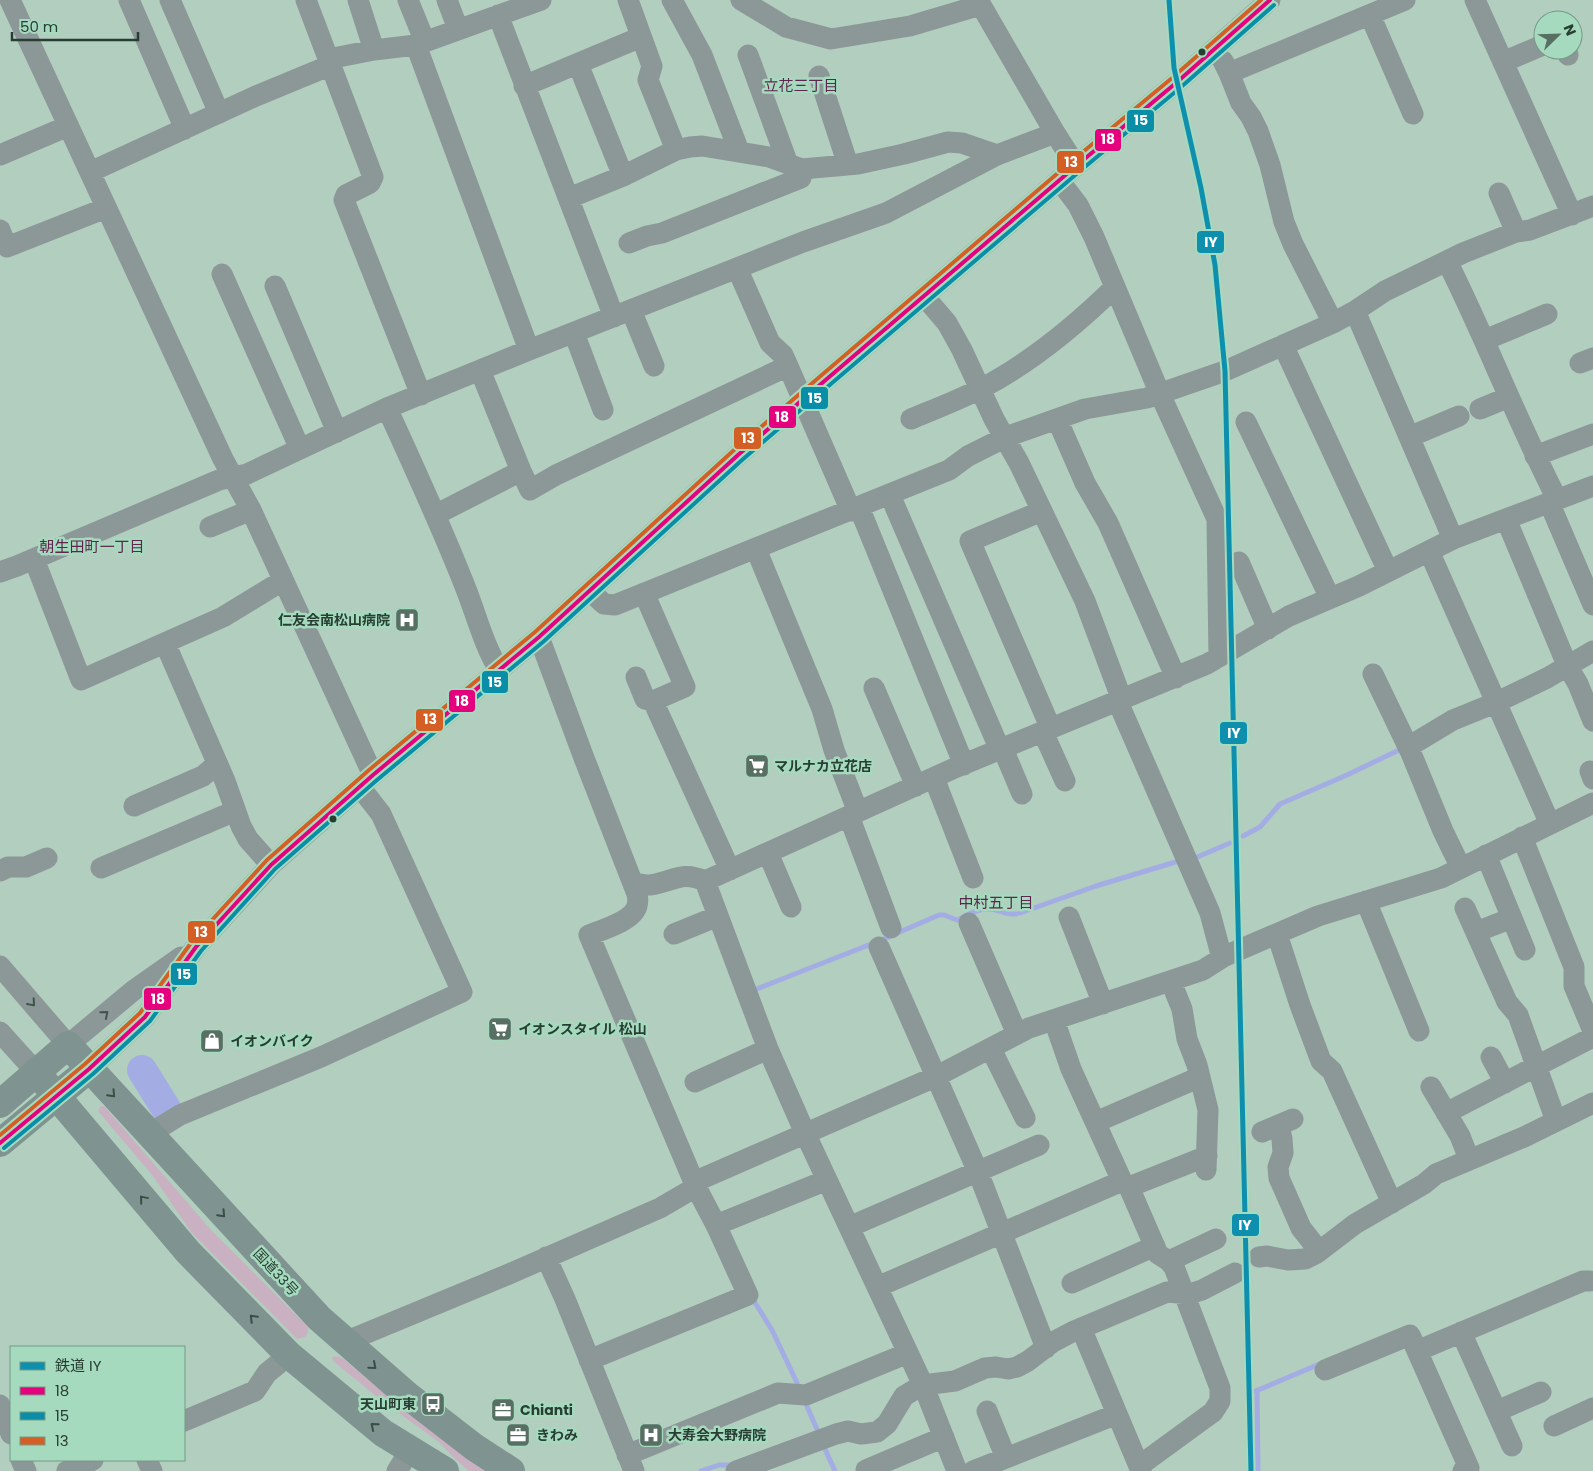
<svg xmlns="http://www.w3.org/2000/svg" width="1593" height="1471" font-family="Poppins,'Noto Sans JP',sans-serif">
  <style>
    .green { fill: #c9b1c1 }
    .lines { fill: none; stroke-linecap: round; stroke-linejoin: round }
    .stream { stroke: #a3ade3; stroke-width: 5 }
    .river { stroke: #a3ade3; stroke-width: 30 }
    .minor { stroke: #8c9797; stroke-width: 21 }
    .highway { stroke: #7f9390; stroke-width: 28 }
    .bus-1-casing { stroke: #a5dabe; stroke-width: 8 }
    .bus-2-casing { stroke: #a5dabe; stroke-width: 8 }
    .bus-3-casing { stroke: #a5dabe; stroke-width: 8 }
    .bus-1 { stroke: #e5007d; stroke-width: 4 }
    .bus-2 { stroke: #0a8ea7; stroke-width: 4 }
    .bus-3 { stroke: #d45f25; stroke-width: 4 }
    .rail-1-casing { stroke: #a5dabe; stroke-width: 9 }
    .rail-1 { stroke: #0e8fae; stroke-width: 5 }
    .oneway { stroke: #41544c }
    .oneway2 { stroke: #394f46 }
    .bus-dot { fill: #283e33; stroke: #a5dabe; stroke-width: 2 }
    .labels { text-anchor: middle; dominant-baseline: central; stroke-width: 5; stroke-linejoin: round; paint-order: stroke }
    .poi-label { font-size: 14px; font-weight: bold; fill: #283e33; stroke: #a5dabe; text-anchor: start }
    .street-label { font-size: 14px; fill: #283e33; stroke: #a5dabe }
    .neighbourhood-label { font-size: 15px; fill: #60254d; stroke: #a5dabe }
    .line-badge { stroke: #a5dabe; stroke-width: 2 }
    .badge-label { font-size: 14px; text-anchor: middle; font-weight: bold; fill: #fff }
  </style>
  <rect width="100%" height="100%" fill="#b1cebf"/>
  <path class="green" d="M101 1106H104L211 1230 308 1327V1333L305 1337 297 1339 191 1232 153 1176 98 1111Z
    M336 1356 342 1358 416 1419 486 1471H469L456 1460 439 1442 381 1400 333 1361 332 1357Z"/>
  <g class="lines">
    <path class="stream" d="M1243 836 1260 827 1280 804 1347 775 1401 749
      M1195 858 1230 843
      M1020 913 1096 886 1179 861
      M895 934 939 915H944L957 920C966 916 978 908 988 909 998 909 1006 915 1016 914
      M754 990 889 937
      M754 1301 772 1330 799 1387
      M1257 1390 1258 1471
      M1256 1391 1322 1363
      M806 1404 819 1434
      M825 1449 835 1471
      M701 1471 719 1465H734"/>
    <path class="river" d="M142 1070 170 1115"/>
    <path class="minor" d="M10 0 223 459 251 510 373 775
      M129 0 185 129
      M170 0 219 113
      M306 0 373 177 370 183 346 195 344 200 421 395
      M358 0 374 50
      M408 0 425 42
      M447 0 458 29
      M628 0 652 66 648 80 676 150
      M672 0 702 55 739 151
      M741 0 786 27 831 39 910 26 981 5
      M978 0 1055 133 1076 166
      M1475 0 1572 215
      M498 15 614 317
      M1370 15 1413 114
      M416 45 529 350
      M1566 50 1568 55
      M748 55 788 164
      M328 59 374 50 416 45 541 0
      M1223 61 1229 73 1405 0
      M1503 62 1543 45
      M578 64 623 176
      M1229 73 1241 103 1251 117 1258 131 1270 165 1284 222 1293 244 1333 323
      M819 76 848 165
      M524 86 641 37
      M0 155 68 126
      M90 172 256 96 331 65
      M1059 180 1078 205 1094 237 1160 394 1217 519 1219 657
      M1499 193 1516 232
      M569 198 623 176 676 150 690 147 702 146 769 157 802 169 858 164 904 154 948 142 962 143 997 155
      M0 230 7 247 106 208
      M629 243 647 236 662 233 801 178 798 168
      M1447 261C1486 339 1517 421 1557 499
      M737 268 770 343 783 355 788 366 851 511
      M222 274 300 449
      M275 286 337 432
      M924 296 947 323 962 350 994 419 1019 463 1085 601 1122 700
      M631 310 654 366
      M1355 311 1453 539
      M574 333 603 410
      M1485 340 1547 314
      M1283 345 1388 571
      M1580 363 1593 358
      M480 370 521 471 530 490 556 475 788 366
      M387 408C413 465 439 521 462 579 475 609 482 642 499 670
      M1480 409 1509 397
      M911 419C935 409 959 400 982 388 1032 362 1075 326 1115 287
      M1057 419 1085 483 1108 523 1176 678
      M1246 422 1330 598
      M1409 437 1459 416
      M1535 456 1593 434
      M890 495 1000 750
      M1549 502 1593 605
      M859 507 964 765
      M1042 511 970 541 1051 729
      M435 515 521 471
      M1506 519 1567 665 1578 684 1593 721
      M210 527 251 510
      M756 549 822 709 834 750 858 812
      M1429 551 1550 824
      M34 559 81 680 223 617 282 581
      M1239 562 1268 629
      M0 572 17 566 219 480 247 474 387 408 529 350 803 242 886 213 997 155 1055 133
      M590 591 604 604 615 605 949 470 968 456 1006 437 1085 409 1147 398 1225 371 1333 323 1355 311 1385 291 1463 253 1516 232 1530 230 1593 206
      M644 593 685 687 653 701 730 870
      M165 643 225 781 241 826 248 839 271 865
      M1373 674 1411 753 1443 831 1461 868
      M636 677 645 699 653 701
      M874 688 916 786
      M1118 702 1210 913 1222 958
      M1043 732 1065 781
      M1408 747 1453 720 1495 703 1547 678 1593 651
      M1003 749 1022 794
      M1590 771 1593 779
      M934 778 973 878
      M134 806 203 776 217 764
      M849 816 891 928
      M1522 837 1574 967V986L1593 1031
      M768 853 791 907
      M1486 855 1525 950
      M101 868 235 811
      M0 871 8 867H26L47 858
      M705 881 957 767 1207 664 1289 616 1359 586 1453 539 1593 486
      M634 883C639 884 645 885 650 885 673 882 681 870 705 881L768 1049 805 1133 924 1387 957 1471
      M1366 901 1419 1031
      M1465 908 1507 1002 1518 1015 1556 1121
      M1069 917 1103 1004
      M969 923 1017 1034
      M1476 932 1512 918
      M674 934 718 916
      M1277 934 1300 1005 1321 1061 1332 1071 1392 1203
      M879 947 978 1172 1046 1348
      M0 966 68 1045 134 990 181 957
      M1171 982 1182 1009 1187 1039 1197 1065 1208 1110 1206 1170
      M1054 1020 1071 1069 1122 1181
      M0 1032 36 1072
      M991 1049 1025 1118
      M1491 1057 1505 1083
      M89 1069 145 1017 196 947 271 865 373 775 539 637 738 455 1076 166 1176 83 1270 0
      M695 1082 768 1049
      M1431 1087 1460 1136 1469 1159
      M1446 1113 1593 1037
      M1096 1122 1200 1077
      M1279 1125 1282 1139 1283 1153 1278 1167 1279 1178 1301 1228 1319 1251
      M1262 1132 1293 1119
      M149 1134 180 1115 321 1057 462 992 381 814 360 787
      M694 1182 935 1077 1029 1028 1203 970 1225 956 1318 916 1441 878 1593 803
      M1129 1187 1158 1254 1169 1261 1174 1267 1220 1388V1401L1213 1412 1139 1466
      M716 1225 827 1180
      M849 1227 1039 1145
      M546 1257 565 1299 634 1471
      M1259 1257 1267 1256 1288 1260 1305 1259 1317 1253 1355 1224 1424 1184 1436 1174 1524 1137 1593 1103
      M1169 1261 1216 1239
      M1072 1283 1155 1246
      M877 1287 1122 1181 1129 1187 1207 1156
      M1081 1328 1141 1471
      M1461 1332 1512 1446
      M345 1342 509 1274 660 1208 696 1187 589 935C602 930 633 921 637 906 638 902 638 898 637 894L584 758 539 637
      M1417 1351 1583 1281H1590
      M589 1360 748 1295 716 1225 696 1187
      M1325 1370 1410 1335 1469 1468 1463 1471
      M0 1405 11 1434
      M987 1411 1006 1458
      M1497 1411 1541 1392
      M184 1421 255 1391 267 1373 289 1355
      M1554 1426 1593 1408
      M627 1455 778 1393 806 1395 908 1353
      M21 1460 26 1471
      M147 1460 152 1471
      M866 1470 944 1437
      M67 1471 93 1460
      M397 1471 410 1450
      M736 1471 836 1434 848 1431 861 1434 877 1432 887 1424 904 1396 914 1390 931 1384 955 1381 985 1368 996 1367 1008 1369 1017 1367 1028 1361 1053 1342 1072 1332 1167 1292 1189 1294 1202 1290 1235 1273
      M973 1471 1117 1414"/>
    <path class="highway" d="M36 1072 188 1252 289 1355 383 1433 445 1471
      M0 1104 68 1045 319 1318 407 1395 474 1447 511 1471
      M0 1143 89 1069"/>
    <defs>
      <path id="bus-1" d="M0 1143 89 1069 145 1017 196 947 271 865 373 775 539 637 738 455 1076 166 1176 83 1270 0"/>
      <path id="bus-2" d="M4 1148 93 1074 150 1021 201 951 275 869 377 780 543 642 742 460 1080 171 1180 88 1274 5"/>
      <path id="bus-3" d="M0 1135 85 1064 140 1013 191 943 267 860 369 770 535 632 734 450 1072 161 1172 78 1261 0"/>
    </defs>
    <use href="#bus-1" class="bus-1-casing"/>
    <use href="#bus-2" class="bus-2-casing"/>
    <use href="#bus-3" class="bus-3-casing"/>
    <use href="#bus-1" class="bus-1"/>
    <use href="#bus-2" class="bus-2"/>
    <use href="#bus-3" class="bus-3"/>
    <defs>
      <path id="rail-1" d="M1169 0 1174 68 1201 188 1215 265 1225 371 1251 1471"/>
    </defs>
    <use href="#rail-1" class="rail-1-casing"/>
    <use href="#rail-1" class="rail-1"/>
  </g>
  <defs><path id="oneway-chevron" d="M-2-3.5L2.5 0L-2 3.5" fill="none" stroke-width="1.6" stroke-linecap="round" stroke-linejoin="round" transform="scale(1.25)"/></defs>
  <g class="oneway">
    <use href="#oneway-chevron" transform="translate(32 1003) rotate(49)"/>
    <use href="#oneway-chevron" transform="translate(105 1014) rotate(-40)"/>
  </g>
  <g class="oneway2">
    <use href="#oneway-chevron" transform="translate(112 1094) rotate(47)"/>
    <use href="#oneway-chevron" transform="translate(143 1199) rotate(-130)"/>
    <use href="#oneway-chevron" transform="translate(222 1214) rotate(47)"/>
    <use href="#oneway-chevron" transform="translate(253 1318) rotate(-135)"/>
    <use href="#oneway-chevron" transform="translate(373 1366) rotate(41)"/>
    <use href="#oneway-chevron" transform="translate(374 1426) rotate(-140)"/>
  </g>
  <defs>
    <symbol id="hospital-square" viewBox="-11 -11 22 22"><rect x="-9" y="-9" width="18" height="18" rx="4" fill="#587064" stroke="#a5dabe"/><path d="M-5-5h3v3.5h4V-5h3V5h-3V1.5h-4V5h-3Z" fill="#fff"/></symbol>
    <symbol id="supermarket-square" viewBox="-11 -11 22 22"><rect x="-9" y="-9" width="18" height="18" rx="4" fill="#587064" stroke="#a5dabe"/><path d="M-6-5.5h2.5l.6 2H6L4.5 2H-2.5L-4.4-4H-6ZM-1.5 3.2a1.3 1.3 0 1 0 .1 0ZM3 3.2a1.3 1.3 0 1 0 .1 0Z" fill="#fff"/></symbol>
    <symbol id="shop-square" viewBox="-11 -11 22 22"><rect x="-9" y="-9" width="18" height="18" rx="4" fill="#587064" stroke="#a5dabe"/><path d="M-5-2.5h2.3a2.7 3.5 0 0 1 5.4 0H5L5.5 6h-11ZM-1.5-2.5h3a1.5 2.3 0 0 0-3 0Z" fill="#fff"/></symbol>
    <symbol id="bus-square" viewBox="-11 -11 22 22"><rect x="-9" y="-9" width="18" height="18" rx="4" fill="#587064" stroke="#a5dabe"/><path d="M-5-6H5V4H4V6H2V4H-2V6H-4V4H-5ZM-3.5-4V0h7V-4ZM-3.5 1.2v1.5H-2V1.2ZM2 1.2v1.5H3.5V1.2Z" fill="#fff"/></symbol>
    <symbol id="office-square" viewBox="-11 -11 22 22"><rect x="-9" y="-9" width="18" height="18" rx="4" fill="#587064" stroke="#a5dabe"/><path d="M-6-3h4V-5.5h4V-3h4V5H-6ZM-1-4.5V-3h2v-1.5ZM-6 0V1H6V0Z" fill="#fff"/></symbol>
  </defs>
  <g fill-rule="evenodd">
    <use href="#hospital-square" x="393" y="606" width="28" height="28"/>
    <use href="#supermarket-square" x="743" y="752" width="28" height="28"/>
    <use href="#supermarket-square" x="486" y="1015" width="28" height="28"/>
    <use href="#shop-square" x="198" y="1027" width="28" height="28"/>
    <use href="#bus-square" x="419" y="1390" width="28" height="28"/>
    <use href="#office-square" x="489" y="1396" width="28" height="28"/>
    <use href="#office-square" x="504" y="1421" width="28" height="28"/>
    <use href="#hospital-square" x="637" y="1421" width="28" height="28"/>
  </g>
  <g class="bus-dot">
    <circle cx="1202" cy="52" r="4.5"/>
    <circle cx="333" cy="819" r="4.5"/>
  </g>
  <g class="labels">
    <g class="poi-label">
      <text x="390" y="620" text-anchor="end">仁友会南松山病院</text>
      <text x="774" y="766">マルナカ立花店</text>
      <text x="518" y="1029">イオンスタイル 松山</text>
      <text x="230" y="1041">イオンバイク</text>
      <text x="416" y="1404" text-anchor="end">天山町東</text>
      <text x="520" y="1410">Chianti</text>
      <text x="536" y="1435">きわみ</text>
      <text x="668" y="1435">大寿会大野病院</text>
    </g>
    <g class="street-label">
      <text transform="translate(276 1272) rotate(47)">国道33号</text>
    </g>
    <g class="neighbourhood-label">
      <text x="801" y="85">立花三丁目</text>
      <text x="92" y="546">朝生田町一丁目</text>
      <text x="996" y="902">中村五丁目</text>
    </g>
  </g>
  <g class="line-badge">
    <rect x="1126" y="109" width="29" height="24" rx="5" fill="#0a8ea7"/>
    <rect x="1094" y="128" width="28" height="24" rx="5" fill="#e5007d"/>
    <rect x="1056" y="150" width="29" height="24" rx="5" fill="#d45f25"/>
    <rect x="1196" y="230" width="29" height="24" rx="5" fill="#0e8fae"/>
    <rect x="800" y="386" width="29" height="24" rx="5" fill="#0a8ea7"/>
    <rect x="768" y="405" width="29" height="24" rx="5" fill="#e5007d"/>
    <rect x="733" y="426" width="29" height="24" rx="5" fill="#d45f25"/>
    <rect x="481" y="670" width="28" height="24" rx="5" fill="#0a8ea7"/>
    <rect x="448" y="689" width="28" height="24" rx="5" fill="#e5007d"/>
    <rect x="415" y="708" width="29" height="24" rx="5" fill="#d45f25"/>
    <rect x="1219" y="721" width="29" height="24" rx="5" fill="#0e8fae"/>
    <rect x="187" y="920" width="29" height="24" rx="5" fill="#d45f25"/>
    <rect x="170" y="962" width="28" height="24" rx="5" fill="#0a8ea7"/>
    <rect x="143" y="987" width="29" height="24" rx="5" fill="#e5007d"/>
    <rect x="1231" y="1213" width="29" height="24" rx="5" fill="#0e8fae"/>
  </g>
  <g class="badge-label">
    <text x="1141" y="125">15</text>
    <text x="1108" y="144">18</text>
    <text x="1071" y="167">13</text>
    <text x="1211" y="247">IY</text>
    <text x="815" y="403">15</text>
    <text x="782" y="422">18</text>
    <text x="748" y="443">13</text>
    <text x="495" y="687">15</text>
    <text x="462" y="706">18</text>
    <text x="430" y="724">13</text>
    <text x="1234" y="738">IY</text>
    <text x="201" y="937">13</text>
    <text x="184" y="979">15</text>
    <text x="158" y="1004">18</text>
    <text x="1245" y="1230">IY</text>
  </g>
  <rect x="10" y="1346" width="175" height="115" fill="#a5dabe" stroke="#739c86"/>
  <rect x="20" y="1362" width="25" height="8" fill="#0e8fae" stroke="#739c86"/>
  <text x="55" y="1371" font-size="15" fill="#283e33">鉄道 IY</text>
  <rect x="20" y="1387" width="25" height="8" fill="#e5007d" stroke="#739c86"/>
  <text x="55" y="1396" font-size="15" fill="#283e33">18</text>
  <rect x="20" y="1412" width="25" height="8" fill="#0a8ea7" stroke="#739c86"/>
  <text x="55" y="1421" font-size="15" fill="#283e33">15</text>
  <rect x="20" y="1437" width="25" height="8" fill="#d45f25" stroke="#739c86"/>
  <text x="55" y="1446" font-size="15" fill="#283e33">13</text>
  <g transform="translate(1558 35) rotate(67)"><circle r="24" fill="#a5dabe" stroke="#739c86"/>
  <path d="M0-4L9 19L0 12L-9 19Z" fill="#587064"/>
  <text y="-8" font-size="14" font-weight="bold" text-anchor="middle" fill="#283e33">N</text>
  </g>
  <path d="M12 32v8h126v-8" fill="none" stroke="#283e33" stroke-width="2.5"/>
  <text x="20" y="32" font-size="15" fill="#283e33" stroke="#a5dabe" stroke-width="4" paint-order="stroke">50 m</text>
</svg>
